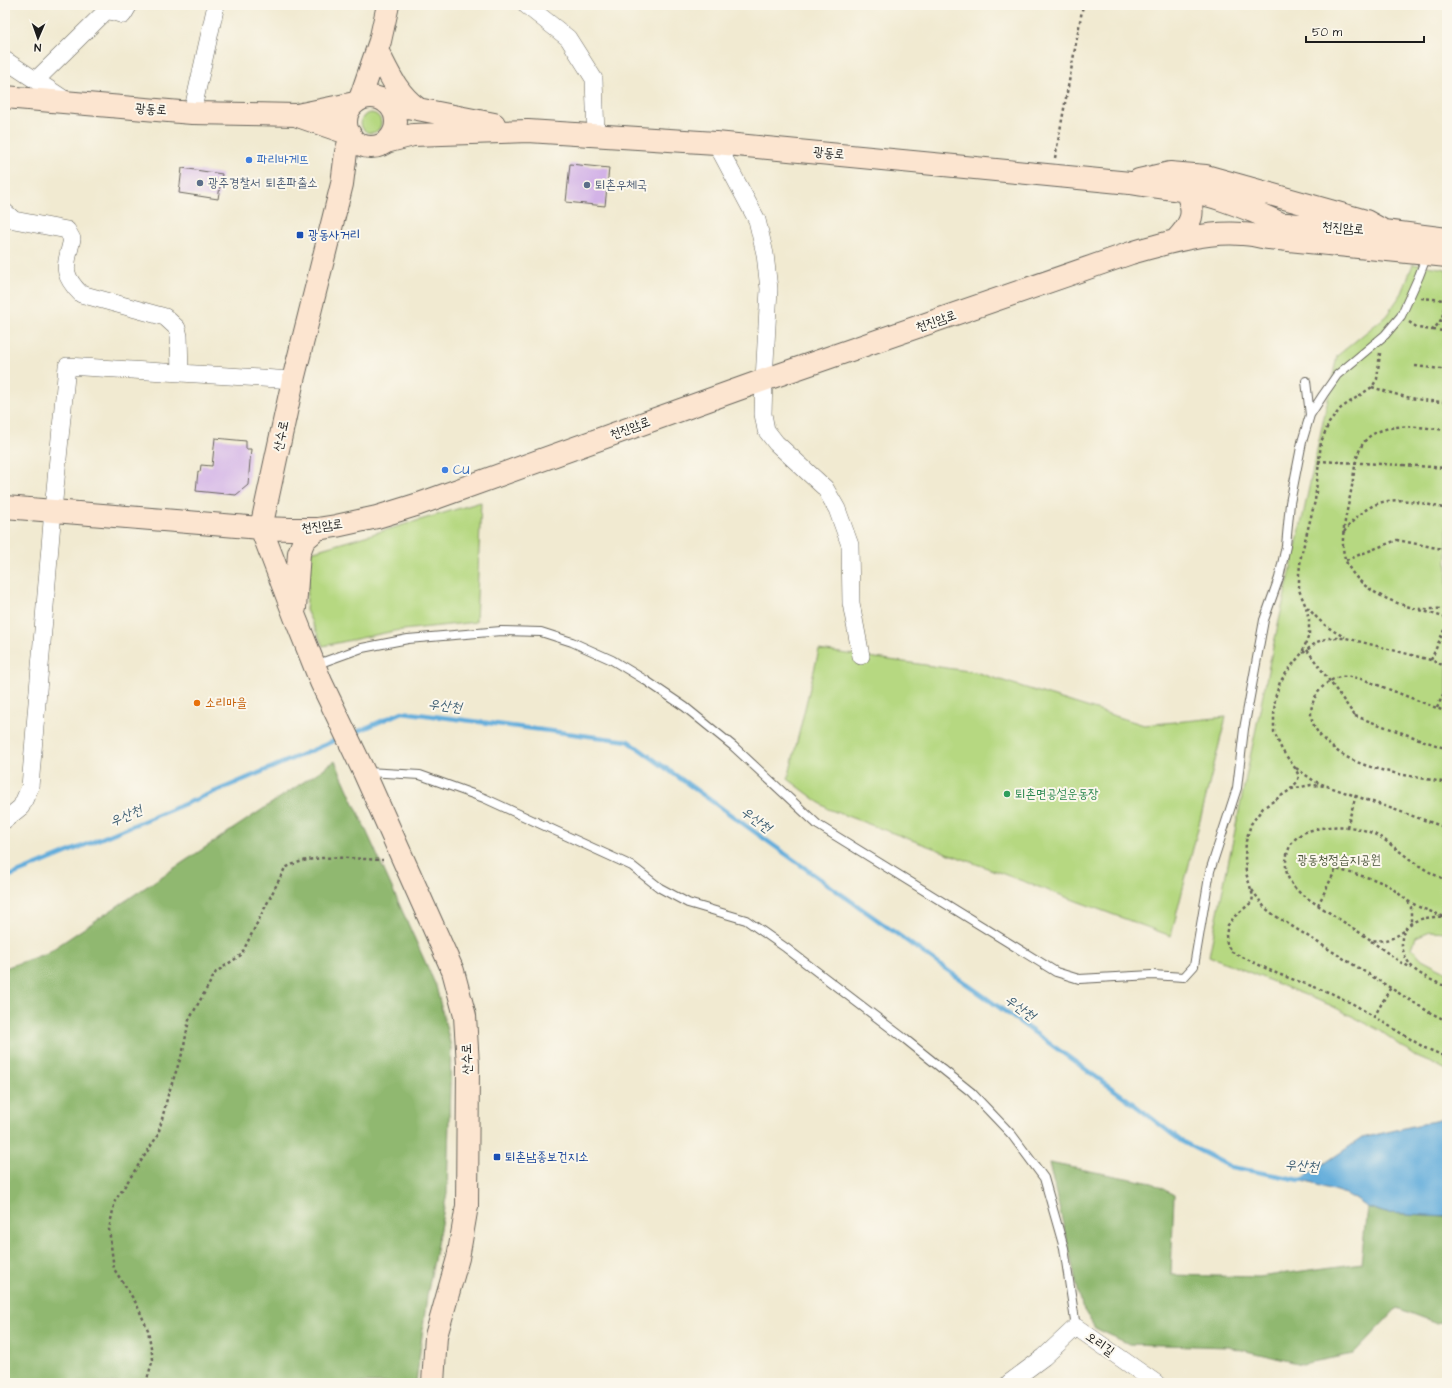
<svg xmlns="http://www.w3.org/2000/svg" width="1452" height="1388" font-family="'Architects Daughter','Poor Story',sans-serif">
  <style>
    .green { fill: #b6d881; stroke: #697a4e }
    .forest { fill: #90b86f; stroke: #566a46 }
    .water { fill: #63addb; stroke: #40647c }
    .lines { fill: none; stroke-linecap: round; stroke-linejoin: round }
    .stream { stroke: #63addb; stroke-width: 4.5 }
    .building { fill: #d3b3e7 }
    .lane-casing { stroke: #67645b; stroke-width: 10 }
    .street-casing { stroke: #67645b; stroke-width: 18 }
    .secondary-casing { stroke: #67645b; stroke-width: 24 }
    .path { stroke: #67645b; stroke-width: 2.5; stroke-dasharray: 3 3; stroke-linecap: butt }
    .lane { stroke: #fff; stroke-width: 8 }
    .street { stroke: #fff; stroke-width: 17 }
    .secondary { stroke: #fce5d0; stroke-width: 22 }
    .path-bridge { stroke: #67645b; stroke-width: 2.5; stroke-dasharray: 3 3; stroke-linecap: butt }
    .shop-dot { fill: #3f7fe0; stroke: #fbf7ec; stroke-width: 1.5 }
    .service-dot { fill: #5c6f8a; stroke: #fbf7ec; stroke-width: 1.5 }
    .transit-dot { fill: #1a4fb4; stroke: #fbf7ec; stroke-width: 1.5 }
    .food-dot { fill: #e8710a; stroke: #fbf7ec; stroke-width: 1.5 }
    .leisure-dot { fill: #2e9e5b; stroke: #fbf7ec; stroke-width: 1.5 }
    .labels { text-anchor: middle; dominant-baseline: central; stroke-width: 4; stroke-linejoin: round; paint-order: stroke }
    .street-label { font-size: 13px; fill: #1c1c1c; stroke: #fbf7ec }
    .shop-label { font-size: 13px; fill: #366cbe; stroke: #fbf7ec; text-anchor: start }
    .service-label { font-size: 13px; fill: #4e5e75; stroke: #fbf7ec; text-anchor: start }
    .transit-label { font-size: 13px; fill: #164399; stroke: #fbf7ec; text-anchor: start }
    .food-label { font-size: 13px; fill: #c56008; stroke: #fbf7ec; text-anchor: start }
    .leisure-label { font-size: 13px; fill: #27864d; stroke: #fbf7ec; text-anchor: start }
    .park-label { font-size: 13px; fill: #4a543a; stroke: #fbf7ec }
    .water-label { font-size: 14px; font-style: italic; fill: #3c5d72; stroke: #fbf7ec }
  </style>
  <rect width="100%" height="100%" fill="#fbf7ec"/>
  <filter id="ink" filterUnits="userSpaceOnUse"><feTurbulence type="fractalNoise" baseFrequency=".025" numOctaves="2"/><feDisplacementMap in="SourceGraphic" scale="8" xChannelSelector="R" yChannelSelector="G"/><feConvolveMatrix kernelMatrix="1 2 1 2 8 2 1 2 1" color-interpolation-filters="sRGB"/></filter>
  <filter id="wash" filterUnits="userSpaceOnUse"><feTurbulence type="fractalNoise" baseFrequency=".012" numOctaves="4" result="noise"/><feDisplacementMap in="SourceGraphic" scale="16" xChannelSelector="R" yChannelSelector="G"/><feGaussianBlur stdDeviation="0.9" result="paint"/><feColorMatrix in="noise" values="0 0 0 0 0 0 0 0 0 0 0 0 0 0 0 0 0 1.4 0 .05"/><feComposite in="paint" operator="in"/></filter>
  <g filter="url(#wash)">
    <rect width="100%" height="100%" fill="#f1ead1"/>
    <path class="green" d="M361 123a10 10 0 1 1 20 0a10 10 0 1 1-20 0Z
      M1413 264 1447 269V932L1430 931 1416 937 1412 948 1422 959 1447 972V1070L1417 1057 1379 1030 1330 1005 1209 956 1271 656 1304 511 1337 356 1386 316 1402 293Z
      M481 502 476 622 394 631 323 646 306 610 311 552Z
      M819 650 975 672 1144 725 1226 717 1171 936 828 809 788 779Z"/>
    <path class="forest" d="M335 761 436 986 451 1047 447 1193 427 1296 416 1383H5V968L47 953Z
      M1049 1163 1152 1183 1174 1195 1171 1275 1259 1277 1361 1263 1367 1207 1386 1213 1447 1216V1321L1437 1323 1397 1308 1353 1354 1302 1364 1229 1347 1129 1344 1095 1328 1082 1307Z"/>
    <path class="water" d="M1447 1118V1216L1386 1213 1367 1207 1355 1199 1346 1194 1300 1180 1362 1138Z"/>
    <g class="lines">
      <path class="stream" d="M352 734 402 712 628 741 1127 1099 1181 1141 1231 1167 1300 1180 1305 1179
        M5 878 226 787 341 738"/>
    </g>
    <g id="blocks">
      <path class="building" d="M570 164 609 168 605 206 566 202Z
        M182 168 222 174 218 199 179 193Z
        M215 438 246 441V449H251L248 485 236 495 196 491 198 471 200 472 201 465 212 466Z"/>
    </g>
  </g>
  <g filter="url(#ink)">
    <use href="#blocks" fill-opacity="0" stroke="#67645b" stroke-width="1"/>
    <g class="lines">
      <defs>
        <path id="lane" d="M1306 381 1310 415
          M315 665 362 648 408 639 501 631 541 632 572 642 612 660 645 680 685 707 733 746 818 825 1056 972 1079 979 1152 975 1184 977 1194 966 1210 871 1237 788 1244 729 1264 620 1279 578 1286 546 1290 503 1302 442 1310 415 1323 395 1337 375 1385 335 1401 316 1419 276 1427 255
          M367 772 420 775 484 798 632 866 660 888 688 903 746 920 786 948 905 1039 971 1092 1012 1135 1044 1178 1064 1248 1076 1327"/>
        <path id="street" d="M526 5 568 38 594 79 596 135
          M5 60 70 103
          M36 80 107 10 123 15 129 5
          M192 113 216 5
          M716 143 757 220 765 254 769 289 764 380 763 414 766 430 776 443 825 488 837 509 850 545 851 603 861 656
          M5 212 14 220 67 230 72 239C66 266 60 273 81 294L165 317 177 328 179 336 180 373
          M5 820 21 807 30 787 53 510 67 366 293 380
          M1009 1383 1044 1357 1076 1327 1156 1383"/>
        <path id="secondary" d="M380 56C390 76 398 94 417 108
          M5 97 192 113 297 115 355 103
          M346 122a25 25 0 1 1 50 0a25 25 0 1 1-50 0Z
          M360 99 380 41 388 5
          M387 103 494 124
          M298 116 350 134
          M351 136 346 152 342 184 293 380 261 528 295 617 321 682 364 772 453 971 465 1016 468 1065 467 1206 458 1258 436 1336 433 1383
          M386 142 413 135 528 131 716 143 1130 183C1161 188 1194 190 1223 200 1252 210 1281 222 1307 238
          M1139 180 1170 173 1206 176 1366 221 1384 231
          M1286 224 1384 231 1447 239
          M1176 240C1191 224 1197 213 1186 192
          M5 507 261 528 290 529H317L336 526 377 517 419 504 764 380 1131 253C1165 243 1207 231 1242 234 1251 234 1260 237 1269 238L1447 256
          M295 608 299 553 304 540 317 529"/>
      </defs>
      <use href="#lane" class="lane-casing"/>
      <use href="#street" class="street-casing"/>
      <use href="#secondary" class="secondary-casing"/>
      <path class="path" d="M1055 158 1083 5
        M1421 298 1446 300
        M1409 322 1418 328 1432 330C1444 320 1443 314 1445 300
        M1433 330 1447 331
        M1380 353 1377 379 1372 387 1341 408 1329 423 1321 442 1315 501 1301 556 1299 574V590L1306 607 1309 620V635L1302 653 1289 669 1280 682 1275 698 1274 716V732L1282 750 1295 768 1299 776 1297 782 1290 790 1263 808 1251 824 1246 841 1245 858 1246 873 1253 896 1252 902 1235 916 1228 925 1226 935 1227 945 1232 952 1278 974 1331 993 1355 1005 1425 1048 1447 1057
        M1415 366 1441 369 1447 368
        M1372 387C1396 395 1421 402 1447 402
        M1447 430C1423 428 1397 422 1375 433 1356 442 1355 467 1352 486 1349 504 1342 527 1343 546 1344 581 1384 601 1414 608 1425 610 1436 609 1447 608
        M1403 465 1447 468
        M1344 532C1375 490 1402 498 1447 509
        M1346 560 1397 540 1447 550
        M1307 607C1319 621 1328 629 1345 637
        M1420 610 1447 618
        M1303 653 1317 642 1328 638H1346L1431 660 1447 667
        M1431 660 1447 623
        M1437 708 1447 686
        M1447 712 1365 680C1357 678 1350 676 1341 677 1324 680 1311 697 1311 714 1312 728 1322 739 1332 747 1361 772 1411 775 1447 783
        M1355 716 1447 749
        M1296 768 1314 781 1324 785
        M1291 789 1311 785 1327 786 1447 828
        M1347 827 1356 795
        M1252 890 1265 908 1274 915 1429 1012 1447 1021
        M1408 901 1411 907V923
        M1318 905 1336 869 1373 879 1388 885 1408 901 1419 907 1445 917
        M1447 917C1427 916 1399 919 1402 945 1403 954 1408 963 1414 969 1422 976 1437 983 1447 987
        M1404 931C1393 939 1385 942 1371 940L1301 894C1291 885 1285 876 1286 862 1287 846 1295 834 1312 830 1335 824 1362 825 1383 839 1406 855 1420 870 1447 880
        M1371 941 1400 962 1412 968
        M1374 1017 1391 987
        M146 1383 153 1359 148 1330 136 1303 114 1269 109 1229 115 1201 158 1135 168 1095 183 1051 189 1020 216 972 241 955 285 868C315 852 350 859 383 860"/>
      <use href="#lane" class="lane"/>
      <use href="#street" class="street"/>
      <use href="#secondary" class="secondary"/>
      <path class="path-bridge" d="M1318 461 1403 465
        M1307 650 1355 716"/>
    </g>
  </g>
  <g class="shop-dot">
    <circle cx="249" cy="160" r="4"/>
    <circle cx="445" cy="470" r="4"/>
  </g>
  <g class="service-dot">
    <circle cx="200" cy="183" r="4"/>
    <circle cx="587" cy="185" r="4"/>
  </g>
  <g class="transit-dot">
    <rect x="296" y="231" width="8" height="8" rx="2"/>
    <rect x="493" y="1153" width="8" height="8" rx="2"/>
  </g>
  <circle class="food-dot" cx="197" cy="703" r="4"/>
  <circle class="leisure-dot" cx="1007" cy="794" r="4"/>
  <g class="labels">
    <g class="street-label">
      <text transform="translate(151 109) rotate(4)">광동로</text>
      <text transform="translate(829 153) rotate(5)">광동로</text>
      <text transform="translate(1343 228) rotate(4)">천진암로</text>
      <text transform="translate(936 321) rotate(-19)">천진암로</text>
      <text transform="translate(630 428) rotate(-20)">천진암로</text>
      <text transform="translate(281 436) rotate(-78)">산수로</text>
      <text transform="translate(322 526) rotate(-7)">천진암로</text>
      <text transform="translate(467 1059) rotate(-92)">산수로</text>
      <text transform="translate(1100 1344) rotate(35)">오리길</text>
    </g>
    <g class="shop-label">
      <text x="257" y="160">파리바게뜨</text>
      <text x="453" y="470">CU</text>
    </g>
    <g class="service-label">
      <text x="208" y="183">광주경찰서 퇴촌파출소</text>
      <text x="595" y="185">퇴촌우체국</text>
    </g>
    <g class="transit-label">
      <text x="308" y="235">광동사거리</text>
      <text x="505" y="1157">퇴촌남종보건지소</text>
    </g>
    <g class="food-label">
      <text x="205" y="703">소리마을</text>
    </g>
    <g class="leisure-label">
      <text x="1015" y="794">퇴촌면공설운동장</text>
    </g>
    <g class="park-label">
      <text x="1339" y="860">광동청정습지공원</text>
    </g>
    <g class="water-label">
      <text transform="translate(445 706) rotate(7)">우산천</text>
      <text transform="translate(126 816) rotate(-23)">우산천</text>
      <text transform="translate(756 820) rotate(36)">우산천</text>
      <text transform="translate(1020 1008) rotate(36)">우산천</text>
      <text transform="translate(1302 1166) rotate(4)">우산천</text>
    </g>
  </g>
  <rect width="1452" height="1388" fill="none" stroke="#fbf7ec" stroke-width="20"/>
  <g transform="translate(38 38) rotate(182)" stroke="#fbf7ec" stroke-width="3" paint-order="stroke">
  <path d="M0-3L7 15L0 10L-7 15Z" fill="#1c1c1c"/>
  <text y="-6" font-size="11" font-weight="bold" text-anchor="middle" fill="#1c1c1c">N</text>
  </g>
  <path d="M1306 36v6h118v-6" fill="none" stroke="#1c1c1c" stroke-width="2"/>
  <text x="1312" y="36" font-size="12" fill="#1c1c1c" stroke="#fbf7ec" stroke-width="3" paint-order="stroke">50 m</text>
</svg>
